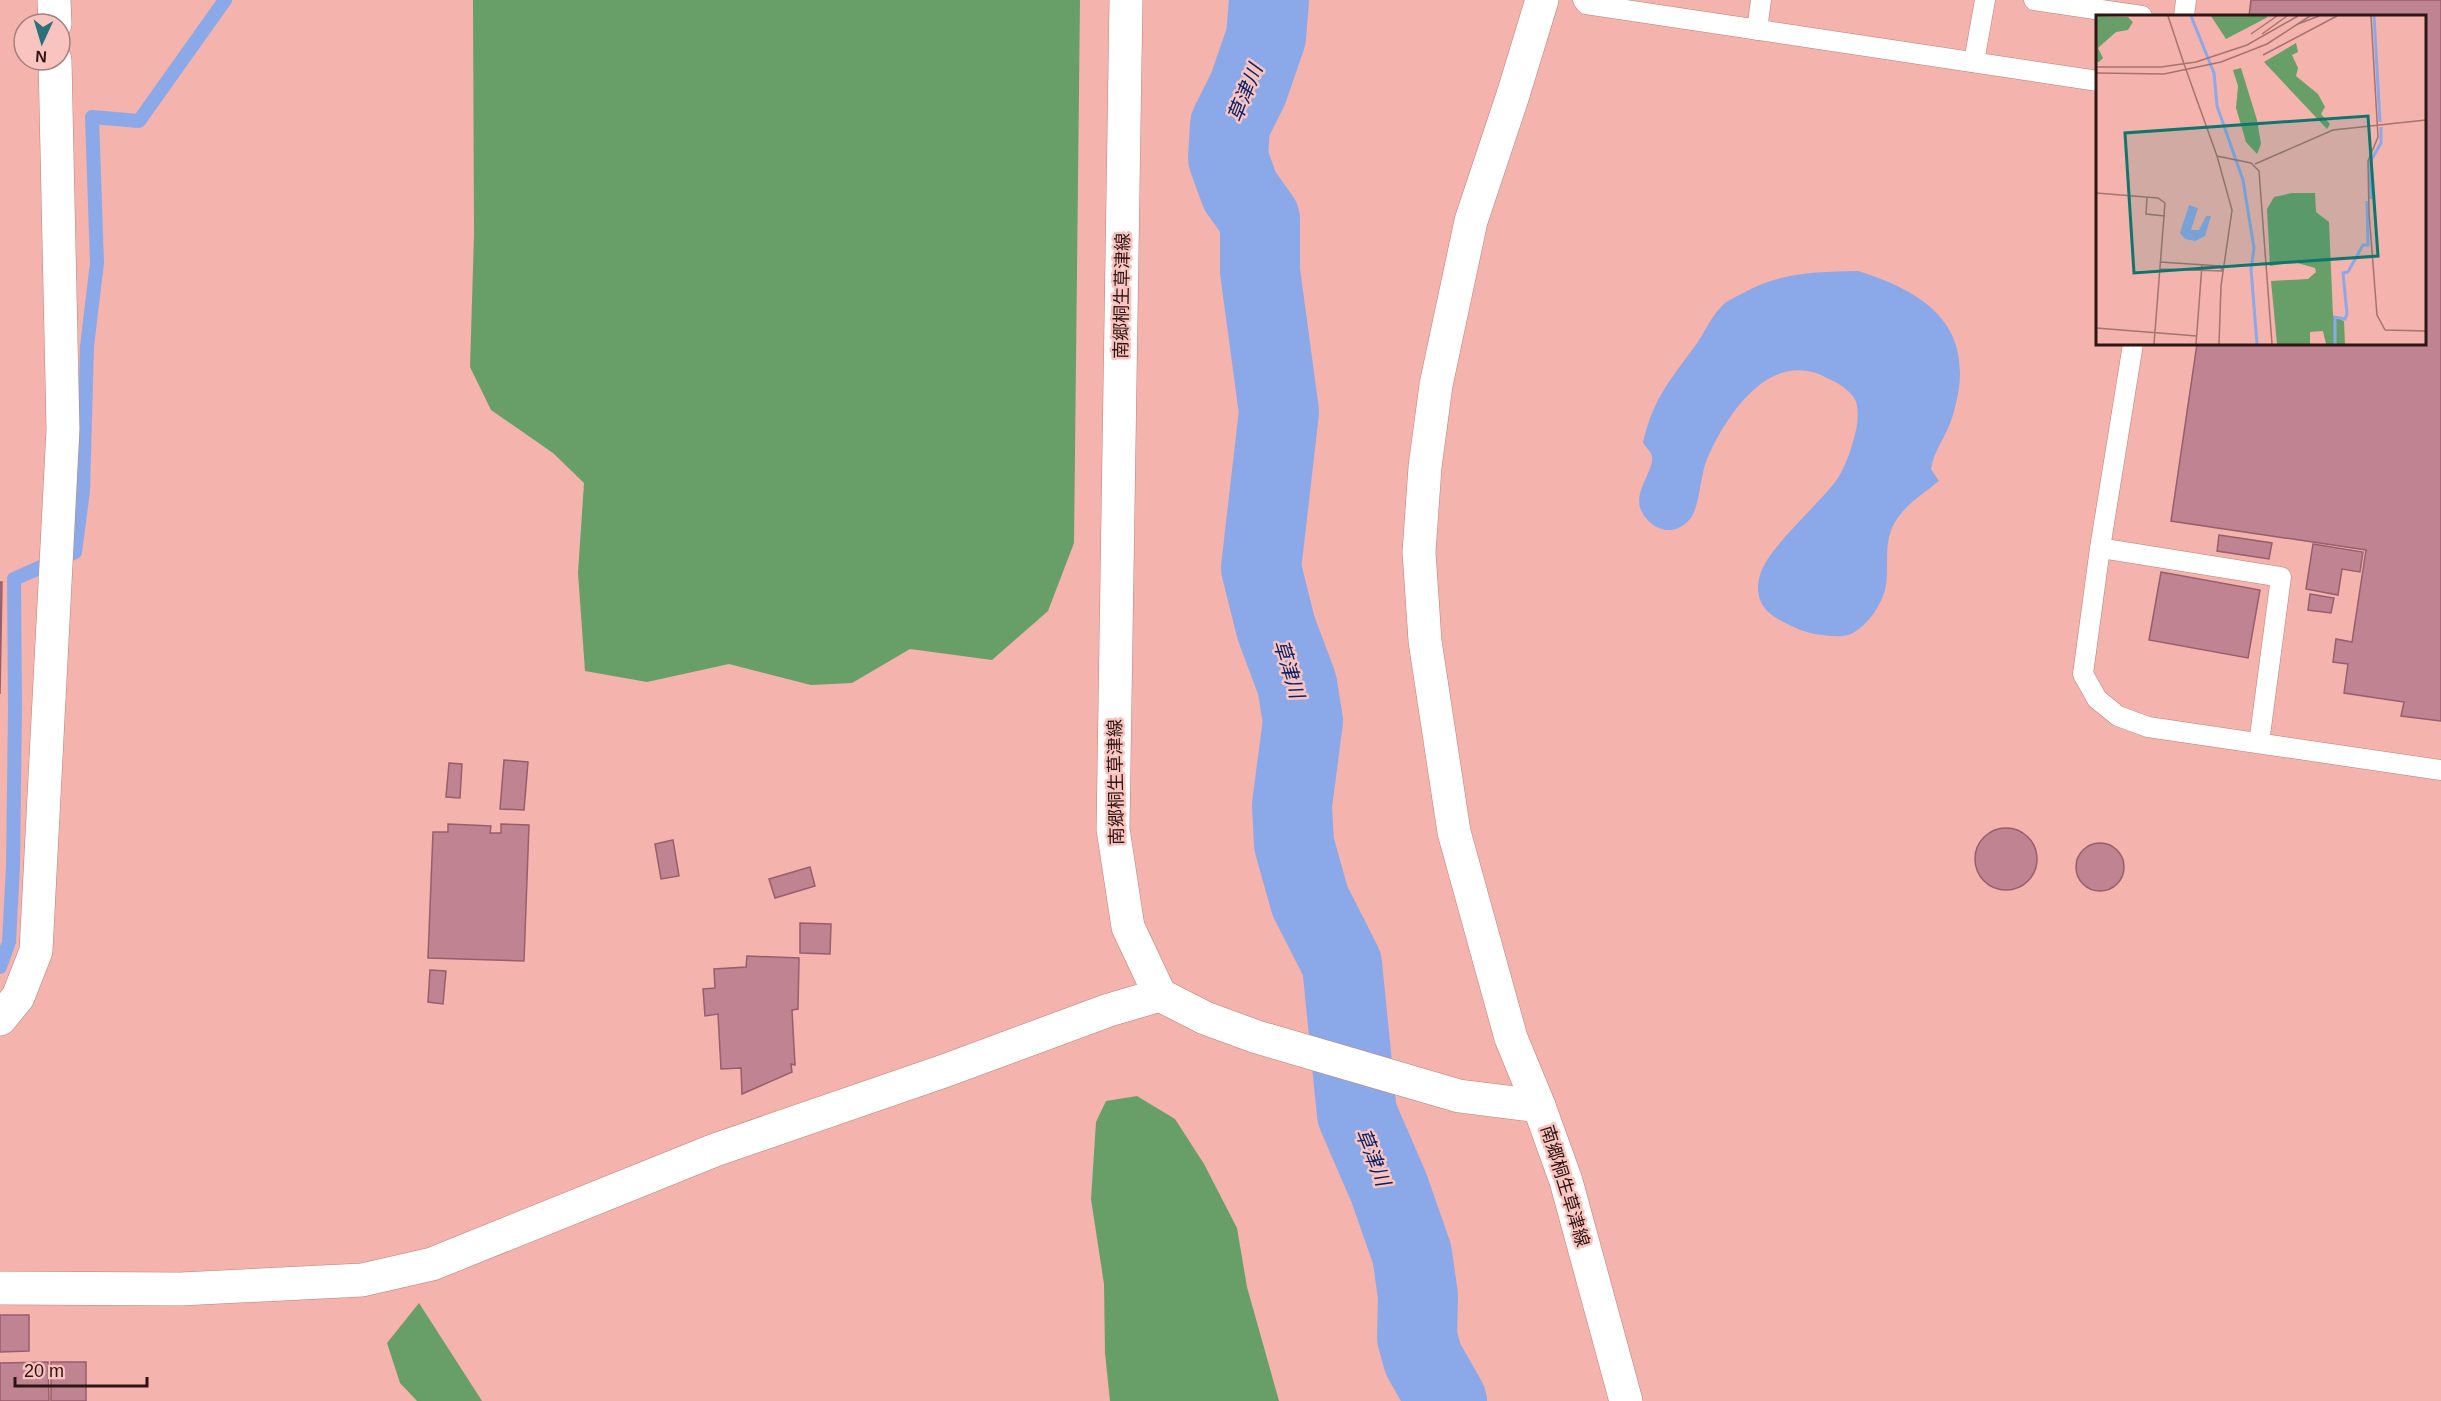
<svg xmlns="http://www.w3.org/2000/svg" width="2441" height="1401" font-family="Helvetica,'Noto Sans JP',sans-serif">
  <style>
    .forest { fill: #689f69 }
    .water { fill: #8ba9e8 }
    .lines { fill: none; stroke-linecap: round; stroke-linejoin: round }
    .stream { stroke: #8ba9e8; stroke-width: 14 }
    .river { stroke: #8ba9e8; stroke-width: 80 }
    .building { fill: #c08391; stroke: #985e6c; stroke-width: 1.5 }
    .service-casing { stroke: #bc7f7a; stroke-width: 21 }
    .minor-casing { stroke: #bc7f7a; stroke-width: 34 }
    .tertiary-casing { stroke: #bc7f7a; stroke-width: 34 }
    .secondary-casing { stroke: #bc7f7a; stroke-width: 34 }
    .service { stroke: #fff; stroke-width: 20 }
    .minor { stroke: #fff; stroke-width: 33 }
    .tertiary { stroke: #fff; stroke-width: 33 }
    .secondary { stroke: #fff; stroke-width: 33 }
    .labels { text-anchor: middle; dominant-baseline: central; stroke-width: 5; stroke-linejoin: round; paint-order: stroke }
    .street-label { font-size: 18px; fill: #2e1614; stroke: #f9c4bf }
    .water-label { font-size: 20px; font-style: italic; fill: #0a2269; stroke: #f9c4bf }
    .inset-river { fill: none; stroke: #8ba9e8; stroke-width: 3 }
    .inset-road { fill: none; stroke: #a57470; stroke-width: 1.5 }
    .view { fill: #0f766e; fill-opacity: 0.15; stroke: #0f766e; stroke-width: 3 }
    .inset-edge { fill: none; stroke: #2e1614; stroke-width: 3 }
  </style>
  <rect width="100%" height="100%" fill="#f4b3ad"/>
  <path class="forest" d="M473 0H1080L1074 543 1048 611 992 660 910 649 852 683 811 685 729 664 647 682 585 671 578 573 584 483 553 453 491 410 470 367 474 235Z
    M1137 1096 1175 1119 1204 1164 1237 1228 1247 1287 1279 1401H1110L1105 1353 1104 1284 1091 1199 1096 1122 1106 1101Z
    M419 1303 482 1401H417L400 1383 387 1343Z"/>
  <path class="water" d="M1858 271C1935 295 1979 333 1952 418 1946 437 1934 450 1931 469L1939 481C1924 493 1905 505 1895 522 1883 542 1889 564 1886 585 1883 604 1866 629 1848 635 1838 638 1825 635 1815 634 1800 631 1786 624 1773 616 1759 606 1755 591 1760 575 1768 547 1820 504 1838 478 1847 464 1854 441 1857 425 1858 415 1859 403 1852 395 1845 387 1838 383 1829 379 1772 346 1727 413 1707 459 1700 475 1700 509 1689 520 1673 538 1650 530 1641 510 1633 493 1654 470 1652 457 1651 450 1645 448 1643 442 1654 397 1669 382 1695 346 1705 333 1710 317 1723 305 1728 300 1736 297 1743 293 1781 272 1816 272 1858 271Z"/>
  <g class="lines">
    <path class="stream" d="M0 967 9 942 13 866 15 708 14 579 75 552 83 491 87 346 97 263 92 117 139 121 225 0"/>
    <path class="river" d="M1269 0 1266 37 1248 89 1230 125 1228 158 1240 191 1260 219V271L1279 412 1261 568 1276 628 1297 684 1303 721 1292 805 1294 844 1310 901 1342 964 1357 1114 1389 1188 1412 1254 1418 1296 1417 1337 1423 1359 1447 1401"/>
  </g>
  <path class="building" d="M2251 0H2441V721L2401 716 2404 702 2344 693 2348 664 2333 662 2336 639 2352 642 2366 550 2171 521 2197 344H2424V16H2249Z
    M2219 535 2272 543 2269 559 2217 551Z
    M2313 544 2363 552 2360 572 2342 569 2338 595 2306 589Z
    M2161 572 2260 590 2248 658 2149 640Z
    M0 582H2L0 694Z
    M2310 594 2334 598 2331 613 2308 610Z
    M504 760 528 762 524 810 500 809Z
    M449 763 462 764 460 798 446 797Z
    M448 824 491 826 490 833H501V824L529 825 524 961 428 958 433 832H448Z
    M1975 859a31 31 0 1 1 62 0a31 31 0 1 1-62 0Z
    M673 840 679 876 661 879 655 844Z
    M2076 867a24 24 0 1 1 48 0a24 24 0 1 1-48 0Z
    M810 867 815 886 775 898 769 879Z
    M800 923 831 924 830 954 800 953Z
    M747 956 799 958 798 1009 792 1010 795 1065 791 1064 792 1072 742 1094 741 1068 721 1069 718 1014 705 1016 703 989 715 988 714 969 746 967Z
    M430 970 446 971 443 1004 428 1002Z
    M0 1315H29V1351L0 1352Z
    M48 1362 49 1401H0V1363Z
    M51 1362H86V1401H51Z"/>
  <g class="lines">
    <defs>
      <path id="service" d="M1583 0 1586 4 2098 81
        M2034 0 2142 16
        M2184 16 2186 0
        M1757 30 1761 0
        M1974 62 1985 0
        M2133 344 2100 548 2083 674 2097 699 2118 716 2148 727 2441 770
        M2100 548 2281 577 2259 743"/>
      <path id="minor" d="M54 0 55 24
        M0 1019 18 997 36 951 63 429 55 60
        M0 1288 181 1289 362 1280 432 1264 715 1150 944 1071 1109 1010 1160 995"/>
      <path id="tertiary" d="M1539 1106 1511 1038 1454 832 1425 641 1419 552 1425 467 1436 385 1471 221 1513 95 1542 0"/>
      <path id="secondary" d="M1126 0 1113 829 1128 927 1160 995 1205 1018 1257 1037 1459 1096 1539 1106 1566 1181 1626 1401"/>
    </defs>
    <use href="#service" class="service-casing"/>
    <use href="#minor" class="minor-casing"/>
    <use href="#tertiary" class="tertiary-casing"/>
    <use href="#secondary" class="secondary-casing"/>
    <use href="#service" class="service"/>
    <use href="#minor" class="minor"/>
    <use href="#tertiary" class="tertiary"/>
    <use href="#secondary" class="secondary"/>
  </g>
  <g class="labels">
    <g class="street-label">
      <text transform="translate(1122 296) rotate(-89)">南郷桐生草津線</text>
      <text transform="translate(1116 782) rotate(-91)">南郷桐生草津線</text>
      <text transform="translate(1565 1186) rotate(73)">南郷桐生草津線</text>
    </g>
    <g class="water-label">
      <text transform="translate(1245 93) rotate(-68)">草津川</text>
      <text transform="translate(1289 669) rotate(73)">草津川</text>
      <text transform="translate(1373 1157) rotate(68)">草津川</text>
    </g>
  </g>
  <g transform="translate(2096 15)">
    <rect width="330" height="330" fill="#f4b3ad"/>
    <path d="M0 1 32 2 37 7 32 15 20 17 2 33 7 43 3 47H0ZM115 1H170L172 2 130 24ZM200 28 202 37 196 40 202 53 200 61 222 79 229 92 225 99 234 109 231 114 168 47ZM145 53 161 105 165 129 161 139 150 127 140 93 142 71 137 55ZM196 178H219L220 197 233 207 237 301 248 306 249 329H230L227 316 214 317V329H181L175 266 212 264 220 257 219 253 198 247 174 251 171 194 178 182Z" fill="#689f69"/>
    <path d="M93 190 102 193 95 215H103L110 201H115L109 221 99 226 89 224 84 218Z" fill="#8ba9e8"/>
    <path class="inset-river" d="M95 1 118 58 121 91 147 165 158 233 155 254 161 329M278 1 284 107M275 184 274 147 285 128V112M239 329V302L249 304 251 299 247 258 252 257 267 230H272L271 186"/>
    <path class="inset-road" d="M72 1 88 49M275 1 282 122 272 146 273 198 281 300 289 315M202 9 223 1M155 19 181 1M166 19 191 1M167 40 241 1M88 49 121 141 155 148 163 156 176 329M0 52H65L100 47 151 30 202 1M0 58 68 59 125 47 171 29 214 1M121 141 136 195 125 271 123 329M159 149 237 115 330 105M0 178 62 183 69 188 58 329M51 182 50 199 69 201M64 247 124 251 127 256M64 254 127 256M0 313 101 321M289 315 330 316M100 329 106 250"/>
    <path class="view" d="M272 101 282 241 38 258 29 118Z"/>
    <rect width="330" height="330" class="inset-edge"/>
  </g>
  <g transform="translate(42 42) rotate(184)"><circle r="28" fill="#f9c4bf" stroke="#a87e7b" stroke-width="1.5"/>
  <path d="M0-4.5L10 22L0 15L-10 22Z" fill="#29727a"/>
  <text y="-9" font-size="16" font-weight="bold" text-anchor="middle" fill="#2e1614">N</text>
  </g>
  <path d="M15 1377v9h132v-9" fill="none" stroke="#2e1614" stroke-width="3"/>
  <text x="24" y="1377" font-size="18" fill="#2e1614" stroke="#f9c4bf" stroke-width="4.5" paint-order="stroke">20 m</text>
</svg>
